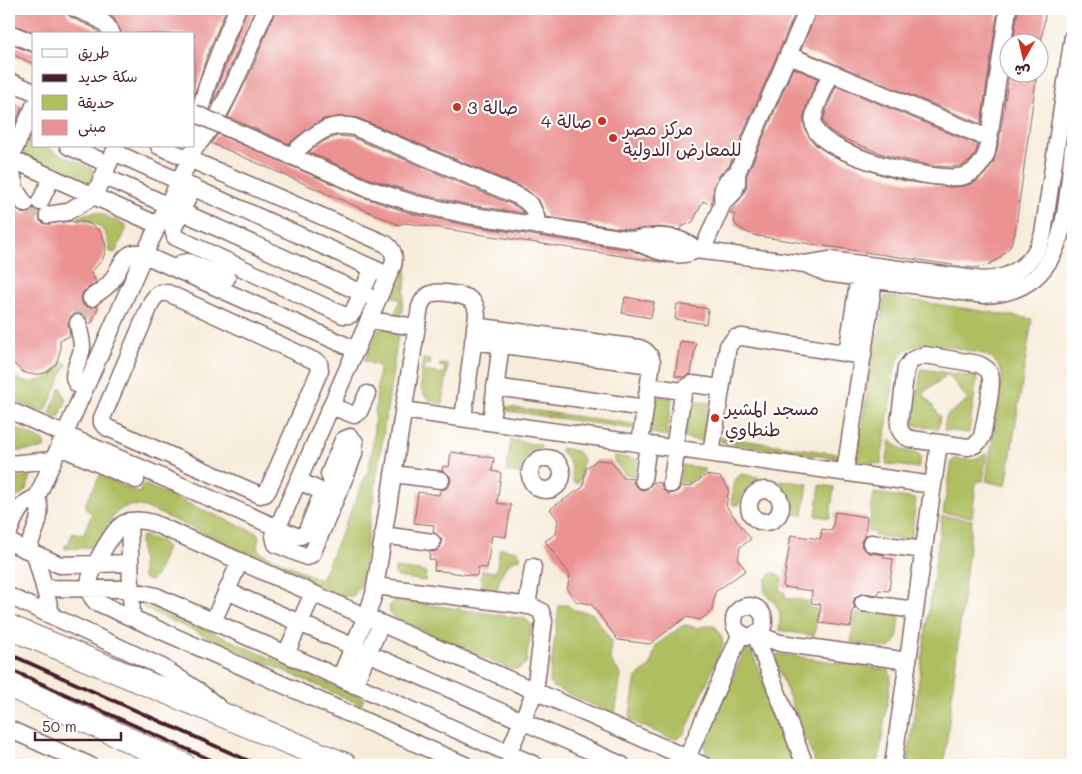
<svg xmlns="http://www.w3.org/2000/svg" width="1082" height="774" font-family="Mali,'Playpen Sans Arabic',sans-serif">
  <style>
    .green { fill: #aebe61; stroke: #7c6e46 }
    .building { fill: #eb9393 }
    .lines { fill: none; stroke-linecap: round; stroke-linejoin: round }
    .minor-tunnel { stroke: #d4c3b7; stroke-width: 16; stroke-dasharray: 16 8; stroke-linecap: butt }
    .minor-casing { stroke: #876768; stroke-width: 19 }
    .highway-casing { stroke: #876768; stroke-width: 26 }
    .minor { stroke: #fff; stroke-width: 16 }
    .highway { stroke: #fff; stroke-width: 24 }
    .rail { stroke: #4a1f2b; stroke-width: 4 }
    .minor-bridge-casing { stroke: #876768; stroke-width: 19; stroke-linecap: butt }
    .minor-bridge { stroke: #fff; stroke-width: 16 }
    .poi-dot { fill: #c8321e; stroke: #fff; stroke-width: 2 }
    .labels { text-anchor: middle; dominant-baseline: central; stroke-width: 4.5; stroke-linejoin: round; paint-order: stroke }
    .poi-label { font-size: 18px; fill: #4a1f2b; stroke: #fff; text-anchor: start }
  </style>
  <rect width="100%" height="100%" fill="#fff"/>
  <filter id="ink" filterUnits="userSpaceOnUse"><feTurbulence type="fractalNoise" baseFrequency=".02" numOctaves="2"/><feDisplacementMap in="SourceGraphic" scale="10" xChannelSelector="R" yChannelSelector="G"/><feConvolveMatrix kernelMatrix="1 2 1 2 8 2 1 2 1" color-interpolation-filters="sRGB"/></filter>
  <filter id="wash" filterUnits="userSpaceOnUse"><feTurbulence type="fractalNoise" baseFrequency=".0096" numOctaves="4" result="noise"/><feDisplacementMap in="SourceGraphic" scale="20" xChannelSelector="R" yChannelSelector="G"/><feGaussianBlur stdDeviation="1.12" result="paint"/><feColorMatrix in="noise" values="0 0 0 0 0 0 0 0 0 0 0 0 0 0 0 0 0 1.4 0 .05"/><feComposite in="paint" operator="in"/></filter>
  <g filter="url(#wash)">
    <rect width="100%" height="100%" fill="#f7ecda"/>
    <path class="green" d="M29 141 34 143V146H42L91 168 94 174 90 183 87 185 23 156V152Z
      M97 212 126 225V230L115 253 110 252C107 229 100 223 78 218L85 214Z
      M404 261 408 262 401 318 394 317 400 300 392 296Z
      M885 296 1032 319 1006 486 986 481 1002 375C999 363 992 356 980 353 952 348 903 330 895 369L881 464 856 461 876 334H879Z
      M381 327 399 330 360 587 353 596H341L150 509C116 496 109 522 99 547L65 549V545H68L73 532 83 535 92 514 86 509V503L100 475 139 493 143 484 257 533 259 537 257 548 261 553 321 580 368 471 372 452 379 366 364 361 376 334Z
      M423 359 431 360 430 365H424L423 371 443 374 445 367 439 366 440 364 448 365 443 404C415 401 420 379 423 359Z
      M62 361 67 364 46 410 38 411 9 398V374C28 389 51 382 62 361Z
      M921 369 977 377 969 433 944 430 946 416 968 400 948 374 923 393 940 416 938 429 913 425Z
      M61 387 66 401 59 417 55 418 51 416 50 412Z
      M655 396 672 398 667 436 650 433Z
      M689 400 709 403 704 441 684 438Z
      M501 406 633 424V429L501 410Z
      M9 425 43 440 45 447 41 449 9 452Z
      M721 437 839 454V459L721 442Z
      M511 440 541 445 540 449C528 453 522 461 520 474L506 472Z
      M890 440 902 450 919 454 921 457 918 468 886 464Z
      M561 448 577 451 583 459 580 480 578 483H574C571 478 573 477 572 471 571 463 566 458 561 452Z
      M987 453 983 481H978L976 484 972 517 943 513 952 461 955 459 973 460Z
      M614 456 638 459 635 476 624 474 614 461Z
      M682 465 703 468 705 471 689 483 679 482Z
      M741 474 758 477 759 479C746 486 743 491 739 505H733L731 503 735 480Z
      M31 476 26 490 9 505V477Z
      M781 480 808 484 803 515 791 514C793 495 781 490 781 480Z
      M820 485 834 487 830 518 816 516Z
      M874 493 916 499 911 541 874 536V532L868 531Z
      M942 516 972 520 944 765H907Z
      M145 536 162 542 167 548 156 576 151 581 145 579 143 577 140 541 141 537Z
      M500 548 518 551 521 558C504 562 500 575 497 591L480 588 482 570 496 572Z
      M395 568 426 572 425 581 398 577 395 573Z
      M772 573H775L782 578 780 591 785 592V598L808 601 807 607 818 609 814 636 779 630C779 626 780 623 780 618 780 605 771 600 764 591L766 579Z
      M397 600 526 619 532 625 526 663 519 669H509L393 617C387 611 388 603 397 600Z
      M145 603 364 699 361 705 145 609 142 606Z
      M559 605H567L574 610 592 613 611 640 610 659 621 675 615 715 553 687 549 683Z
      M865 611 900 615C898 626 900 644 888 648L851 642 855 614 864 615Z
      M686 625 698 628 708 625 716 627 722 638 723 645 685 733 679 738 672 739 629 720 636 677 650 667 656 645 682 626Z
      M749 649 752 652 795 765C775 765 698 774 705 741L744 652Z
      M779 654 889 670 891 677 878 765H816L774 658 776 655Z"/>
    <g id="blocks">
      <path class="building" d="M9 9H66L68 15 72 18 92 27 100 34H38L9 23Z
        M101 9H226L207 56 194 96V34H122L114 18Z
        M247 9H255L226 77 212 105 220 79Z
        M276 9H797L729 166 722 172 715 182 711 205 703 201 693 222 681 227V230L659 227 633 230 546 217 539 200 524 188 358 118 343 116 324 119 306 129 289 144 228 117 253 67Z
        M818 9H998L981 124 801 50Z
        M1018 9H1046L1041 42H1013Z
        M9 44 34 53V64L9 53Z
        M793 68 818 78 807 104 803 120 806 131 816 145 832 156 879 174 905 181 950 187 965 186 977 181 986 173 994 161 999 142 1010 68V72H1037L1015 233 1010 247 1005 252 1000 258 988 265 974 268 966 267 757 236 746 232 738 227 734 222 735 215 730 213 743 195 747 186V175Z
        M836 86 978 145 976 152 971 160 962 166 950 167 932 166 885 155 842 138 829 130 823 121 826 111Z
        M9 101 22 107 9 138Z
        M218 134 362 197 413 214 466 225 630 250 653 259 667 263 413 224 404 223 399 225 211 143Z
        M337 136 351 137 515 206 524 213 470 205 419 194 370 179 309 152 324 141Z
        M9 198 21 213 26 214 33 209 39 212 40 221 45 224 72 221 73 222H85L90 224 100 231 105 242 106 248 103 259 91 273 96 282 84 291 82 295 81 300 83 305 88 307 97 306 98 308 92 323H88L86 317 81 314 76 313 71 316 68 324 70 336 60 340V352L56 364 47 372 41 374H29L23 372 9 360Z
        M625 297 654 302 651 318 622 313Z
        M677 304 708 309 706 324 675 319Z
        M680 341 696 343 691 374 684 377 675 376Z
        M451 452 494 458 492 471 501 473 497 503 511 505 506 537 492 535 487 568 478 567 477 576 434 570 435 560 429 559 430 552 436 551 440 548 442 543 441 538 433 532 434 525 414 523 418 492 439 495 440 490 445 489 449 486 451 481 450 476 442 470 443 466 449 467Z
        M597 460 611 461 623 478 633 479 634 484 641 490 647 489 653 482 661 483 664 491 669 494 674 493 678 491 681 486 690 487 706 475 720 477 729 489 726 506 751 539 740 547 738 560 746 570 715 592 712 611 700 620 686 617 650 644 618 640 591 604 577 602 567 590 570 575 545 541 556 534 558 520 550 509 583 487 586 468Z
        M835 512 867 517 865 535 861 541 862 547 869 553 884 555V558L893 559 889 591 879 590 878 595 864 593 855 597 853 602 855 609H853L851 627 819 623 821 604 811 603 812 591 783 587 791 535 820 539 822 529 832 531Z"/>
    </g>
  </g>
  <g filter="url(#ink)">
    <use href="#blocks" fill-opacity="0" stroke="#876768" stroke-width="1"/>
    <g class="lines">
      <path class="minor-tunnel" d="M25 204 36 211 48 215
        M78 323 83 307 91 298"/>
      <defs>
        <path id="minor" d="M76 9C90 15 106 19 112 34
          M9 33 34 43
          M788 55 990 139
          M831 73C826 86 810 114 814 126 821 155 938 184 964 176 976 172 983 163 987 152L1008 9
          M9 81 34 92
          M232 130 366 188 416 204 468 215 633 240C651 249 678 261 696 250L805 264 826 273 984 295C1068 292 1065 212 1073 149
          M68 146 108 164
          M159 146 386 244C394 250 395 257 393 265L274 536 276 544 307 557 312 554 349 467 354 454 355 442 350 437 343 440 329 474 332 482 341 486
          M195 147C197 98 220 53 237 9
          M114 152 388 275
          M290 156C310 138 326 121 354 127L520 197C532 204 537 213 537 226
          M9 158 158 225
          M103 176 377 300
          M193 187 173 229 175 237 343 315H350L353 312 373 268
          M40 202 52 177
          M723 203C720 190 725 180 737 173
          M25 204 15 189 10 159 34 106
          M48 215 67 212 94 196 117 146
          M633 240C654 235 681 234 696 250
          M702 251 723 203 734 192 737 183V173L808 9
          M805 264 830 260 983 280C1013 279 1035 263 1043 234L1073 36
          M176 269 182 263 188 262 227 278
          M160 293H168L319 363 320 370 268 490 265 494 260 495 108 428 102 423V418L152 301 157 295Z
          M91 298C97 293 105 289 110 283 120 271 122 251 140 253L356 350
          M369 320 416 327
          M78 323C79 331 82 339 82 347 81 363 63 380 85 389
          M475 326 639 348C646 350 650 355 652 362L640 443
          M473 341 651 365
          M847 353 859 277
          M925 355 978 364C983 366 988 369 990 374 994 384 984 424 982 437 979 443 975 446 968 447L911 439C904 437 899 432 899 424L906 368 912 360Z
          M648 386 682 391
          M495 387 645 408
          M331 406 354 415 359 412 367 394
          M9 410 296 536H301L306 533 319 501
          M403 410 933 485
          M491 422 502 335
          M60 447 136 480
          M674 448 684 389 692 384 721 388
          M711 453 728 346 735 338 742 337 863 356
          M530 474a16 16 0 1 1 32 0a16 16 0 1 1-32 0Z
          M9 464 53 460
          M845 472 874 280
          M393 474 441 480
          M643 480 648 444
          M299 481 336 498
          M671 484 677 448
          M749 506a16 16 0 1 1 32 0a16 16 0 1 1-32 0Z
          M129 521 132 618
          M9 532C15 516 20 503 37 497
          M383 535 432 542
          M9 542 60 565 130 563
          M871 543 924 550
          M27 550C34 532 44 516 37 497L144 255 195 148C226 113 247 52 266 9
          M35 554 52 616
          M375 586 531 606 541 611 544 621 535 691 508 754
          M44 588 125 589 156 596 535 765
          M227 591 622 765
          M9 596 162 667 197 690 217 706
          M863 603 915 610
          M527 606 533 567
          M734 621a15 15 0 1 1 30 0a15 15 0 1 1-30 0Z
          M213 622 240 561
          M759 632 769 639 780 643 908 661
          M755 634 805 765
          M286 654 313 593
          M340 678 369 609 374 594 420 307C425 291 438 291 453 294 466 296 477 299 477 315L463 418
          M354 685 381 624
          M9 729 89 765
          M465 765 96 602C91 597 88 592 89 585 89 572 112 531 123 524 133 519 143 520 153 523L703 765
          M684 765 741 633
          M893 765 939 443"/>
        <path id="highway" d="M9 627 345 765
          M9 685 183 765"/>
      </defs>
      <use href="#minor" class="minor-casing"/>
      <use href="#highway" class="highway-casing"/>
      <use href="#minor" class="minor"/>
      <use href="#highway" class="highway"/>
      <path class="rail" d="M9 654 258 765
        M9 669 222 765"/>
      <defs>
        <path id="minor-bridge" d="M194 113 232 130"/>
      </defs>
      <use href="#minor-bridge" class="minor-bridge-casing"/>
      <use href="#minor-bridge" class="minor-bridge"/>
    </g>
  </g>
  <g class="poi-dot">
    <circle cx="457" cy="107" r="5"/>
    <circle cx="602" cy="121" r="5"/>
    <circle cx="613" cy="138" r="5"/>
    <circle cx="715" cy="418" r="5"/>
  </g>
  <g class="labels">
    <g class="poi-label">
      <text x="467" y="107">صالة 3</text>
      <text x="592" y="121" text-anchor="end">صالة 4</text>
      <text x="623" y="128">مركز مصر<tspan x="623" dy="21">للمعارض الدولية</tspan></text>
      <text x="725" y="408">مسجد المشير<tspan x="725" dy="21">طنطاوي</tspan></text>
    </g>
  </g>
  <rect width="1082" height="774" fill="none" stroke="#fff" stroke-width="30"/>
  <rect x="32" y="32" width="162" height="115" fill="#ffffff" stroke="#b7a5aa"/>
  <rect x="42" y="49" width="25" height="8" fill="#ffffff" stroke="#b7a5aa"/>
  <text x="78" y="58" font-size="15" fill="#4a1f2b">طريق</text>
  <rect x="42" y="74" width="25" height="8" fill="#4a1f2b" stroke="#b7a5aa"/>
  <text x="78" y="82" font-size="15" fill="#4a1f2b">سكة حديد</text>
  <rect x="42" y="95" width="25" height="15" fill="#aebe61" stroke="#b7a5aa"/>
  <text x="78" y="108" font-size="15" fill="#4a1f2b">حديقة</text>
  <rect x="42" y="120" width="25" height="15" fill="#eb9393" stroke="#b7a5aa"/>
  <text x="78" y="132" font-size="15" fill="#4a1f2b">مبنى</text>
  <g transform="translate(1024 58) rotate(188)"><circle r="24" fill="#ffffff" stroke="#b7a5aa"/>
  <path d="M0-4L9 19L0 12L-9 19Z" fill="#c8321e"/>
  <text y="-8" font-size="14" font-weight="bold" text-anchor="middle" fill="#4a1f2b">ش</text>
  </g>
  <path d="M35 732v8h86v-8" fill="none" stroke="#4a1f2b" stroke-width="2.5"/>
  <text x="42" y="732" font-size="15" fill="#4a1f2b" stroke="#ffffff" stroke-width="4" paint-order="stroke">50 m</text>
</svg>
